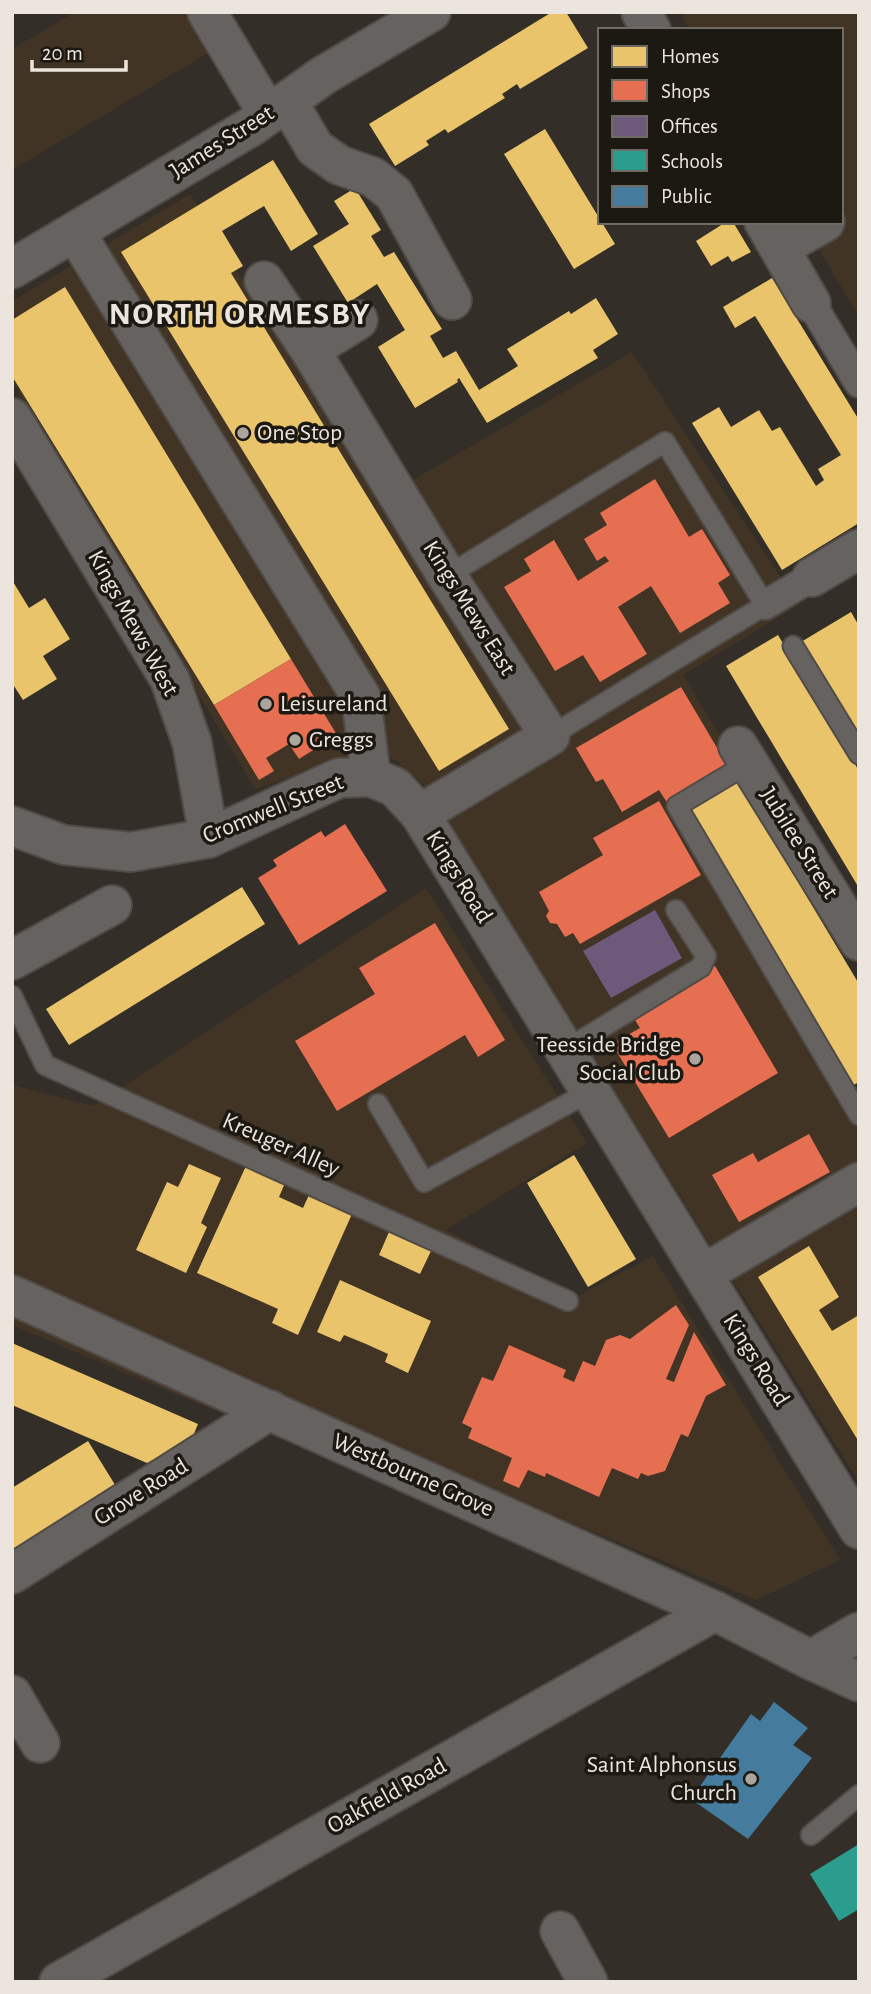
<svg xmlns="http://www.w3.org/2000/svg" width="871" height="1994" font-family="'Alegreya Sans',sans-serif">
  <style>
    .built { fill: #413425 }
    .homes { fill: #e9c46a }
    .shops { fill: #e76f51 }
    .offices { fill: #6d597a }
    .schools { fill: #2a9d8f }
    .public { fill: #457b9d }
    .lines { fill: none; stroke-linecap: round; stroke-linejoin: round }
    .service-casing { stroke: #504b46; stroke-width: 23 }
    .pedestrian-casing { stroke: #504b46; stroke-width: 32 }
    .minor-casing { stroke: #504b46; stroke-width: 42 }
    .tertiary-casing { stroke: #504b46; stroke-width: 42 }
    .service { stroke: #656260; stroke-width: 19 }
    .pedestrian { stroke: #656260; stroke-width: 28 }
    .minor { stroke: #656260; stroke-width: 38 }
    .tertiary { stroke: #656260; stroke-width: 38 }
    .poi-dot { fill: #aba59e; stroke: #1c1812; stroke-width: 2.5 }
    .labels { text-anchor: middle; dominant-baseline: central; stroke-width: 7; stroke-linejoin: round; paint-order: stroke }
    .street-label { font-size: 24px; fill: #ebe5dd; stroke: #1c1812 }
    .poi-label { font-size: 24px; fill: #ebe5dd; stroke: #1c1812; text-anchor: start }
    .district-label { font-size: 32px; font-weight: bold; letter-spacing: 2px; fill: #ebe5dd; stroke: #1c1812 }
  </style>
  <rect width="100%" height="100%" fill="#332e28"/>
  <path class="built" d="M75 12H187L210 52 12 170V49Z
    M680 12H859V317L803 222H841V30H690Z
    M190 194 377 501 632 352 799 605 683 675 739 767 667 811 859 1128V1482L422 783 381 749 255 789 12 381V301Z
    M426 888 587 1143 446 1230 575 1297 653 1256 840 1560 756 1600 594 1532 402 1459 394 1477 213 1410 12 1325 13 1085 93 1106Z"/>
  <path class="homes" d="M552 12H566L588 48 520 89 517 84 502 94 505 98 448 133 445 129 426 141 429 145 395 166 369 124Z
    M545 129 615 244 574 269 504 154Z
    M273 160 318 234 291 251 264 206 222 231 243 266 231 273 509 729 439 771 121 252Z
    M355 188 381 230 371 236 384 257 394 252 442 329 430 336 443 358 456 351 479 390 518 366 507 349 569 311 571 314 596 298 618 334 593 350 598 358 487 423 459 378 457 380 458 382 415 408 378 347 405 330 377 284 348 303 313 246 349 224 334 201Z
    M726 222H733L751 252 732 262 728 256 711 266 696 241Z
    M772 278 859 420V523L782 570 692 423 719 407 731 427 759 410 772 431 780 427 816 486 824 480 818 469 841 455 755 316 735 328 723 307Z
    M65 287 291 659 214 705 12 376V320Z
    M12 580 29 608 45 598 70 639 43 656 57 679 23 700 12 683Z
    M851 612 859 626V738L801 642Z
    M778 635 859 771V888L726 666Z
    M737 780 859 984V1082L850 1087 685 811Z
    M242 887 265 924 69 1045 46 1009Z
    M574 1155 636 1259 588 1287 527 1183Z
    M189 1164 221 1178 201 1223 207 1227 186 1273 136 1250 167 1182 178 1187Z
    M246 1166 285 1183 279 1197 303 1208 309 1195 352 1214 298 1335 272 1323 278 1309 197 1273Z
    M389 1232 431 1251 420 1274 379 1255Z
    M809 1246 839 1297 819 1310 832 1331 859 1315V1442L758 1277Z
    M340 1280 431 1321 408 1373 385 1362 388 1354 366 1344 344 1335 340 1342 317 1332Z
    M12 1343 198 1424 191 1441 147 1463 12 1405Z
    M88 1441 117 1488 12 1553V1488Z"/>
  <path class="shops" d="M655 479 689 537 702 529 730 575 718 583 730 603 680 633 651 586 618 607 647 654 600 682 583 655 555 671 504 587 531 571 524 559 554 540 578 581 609 561 605 556 597 561 584 539 607 525 600 513Z
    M291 659 337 735 299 759 289 744 266 758 274 771 259 780 214 705Z
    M681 687 729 768 668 804 659 790 622 812 603 779 596 782 576 748Z
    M659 801 701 875 580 944 573 933 565 937 557 924 550 923 546 916 549 911 539 892 603 855 593 838Z
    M345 824 387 891 299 945 258 878 277 866 273 860 321 831 325 837Z
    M435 923 505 1040 478 1057 465 1035 337 1111 295 1041 375 994 359 968Z
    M715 966 778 1073 669 1138 612 1044 640 1028 632 1015Z
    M809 1134 830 1172 739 1222 712 1175 753 1153 758 1162Z
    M676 1305 689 1325 666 1379 674 1382 694 1332 726 1385 706 1396 688 1437 681 1434 665 1471 648 1476 641 1473 638 1479 612 1468 599 1497 546 1473 545 1477 528 1470 519 1488 503 1481 512 1458 468 1438 472 1428 462 1423 482 1377 493 1381 509 1345 566 1370 563 1377 574 1382 583 1361 595 1366 606 1340 620 1335 630 1339Z"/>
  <path class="offices" d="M655 910 682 958 611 998 583 951Z"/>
  <path class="schools" d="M859 1844V1909L839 1921 810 1874Z"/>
  <path class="public" d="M774 1702 808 1728 793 1745 812 1758 748 1839 691 1799 751 1714 760 1721Z"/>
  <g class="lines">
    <defs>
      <path id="service" d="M447 576 665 442 765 605 550 736
        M793 646 859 754
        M749 763 677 806 859 1115
        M12 996 45 1065 568 1301
        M565 1050 701 967 706 956 676 910
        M378 1104 424 1182 591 1091
        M811 1835 859 1795"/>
      <path id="pedestrian" d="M811 303 859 383
        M765 605 812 577"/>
      <path id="minor" d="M207 12 268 114
        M641 12 651 30
        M287 101 315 148 339 165 373 177 394 194 452 300
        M764 222 811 303
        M75 232 361 697 371 777
        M779 248 825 222
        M12 269 252 126 324 75 431 12
        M264 281 310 350 447 576 550 736 420 814
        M310 350 358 320
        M12 418 170 680 192 743 209 838
        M812 577 859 549
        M738 746 859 941
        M12 960 112 905
        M703 1274 859 1182
        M12 1574 270 1410
        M12 1695 40 1743
        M560 1931 588 1982
        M59 1982 715 1611"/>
      <path id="tertiary" d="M12 826 64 845 131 852 209 838 339 778 371 777 395 787 420 814 859 1529
        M12 1295 715 1611 811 1660 859 1682
        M811 1660 859 1632"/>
    </defs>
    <use href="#service" class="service-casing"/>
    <use href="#pedestrian" class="pedestrian-casing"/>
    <use href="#minor" class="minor-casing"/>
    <use href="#tertiary" class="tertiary-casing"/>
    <use href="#service" class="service"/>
    <use href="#pedestrian" class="pedestrian"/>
    <use href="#minor" class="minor"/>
    <use href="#tertiary" class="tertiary"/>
  </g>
  <g class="poi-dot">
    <circle cx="243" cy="433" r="7"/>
    <circle cx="266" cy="704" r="7"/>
    <circle cx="295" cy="740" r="7"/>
    <circle cx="695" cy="1059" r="7"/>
    <circle cx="751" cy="1779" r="7"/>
  </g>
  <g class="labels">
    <g class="street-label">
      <text transform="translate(222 142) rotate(-32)">James Street</text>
      <text transform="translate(469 608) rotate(58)">Kings Mews East</text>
      <text transform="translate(133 623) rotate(61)">Kings Mews West</text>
      <text transform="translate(273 809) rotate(-22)">Cromwell Street</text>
      <text transform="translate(799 843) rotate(58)">Jubilee Street</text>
      <text transform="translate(459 877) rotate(58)">Kings Road</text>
      <text transform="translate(281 1145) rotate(24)">Kreuger Alley</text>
      <text transform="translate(756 1360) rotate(58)">Kings Road</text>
      <text transform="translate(413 1475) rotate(24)">Westbourne Grove</text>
      <text transform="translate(141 1492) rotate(-32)">Grove Road</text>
      <text transform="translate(387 1796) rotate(-29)">Oakfield Road</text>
    </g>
    <g class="poi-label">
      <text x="257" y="433">One Stop</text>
      <text x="280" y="704">Leisureland</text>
      <text x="309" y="740">Greggs</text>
      <text x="681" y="1045" text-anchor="end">Teesside Bridge<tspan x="681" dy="28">Social Club</tspan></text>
      <text x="737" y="1765" text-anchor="end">Saint Alphonsus<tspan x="737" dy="28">Church</tspan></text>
    </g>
    <g class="district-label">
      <text x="240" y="314">NORTH ORMESBY</text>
    </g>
  </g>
  <rect width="871" height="1994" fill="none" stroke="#ebe5dd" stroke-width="28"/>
  <rect x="598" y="28" width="245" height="196" fill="#1c1812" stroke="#6f6a63" stroke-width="2"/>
  <rect x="612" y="46" width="35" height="21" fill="#e9c46a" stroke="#6f6a63" stroke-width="2"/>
  <text x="661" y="63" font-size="21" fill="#ebe5dd">Homes</text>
  <rect x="612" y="80" width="35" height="21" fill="#e76f51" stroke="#6f6a63" stroke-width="2"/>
  <text x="661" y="98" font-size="21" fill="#ebe5dd">Shops</text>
  <rect x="612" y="116" width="35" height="21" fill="#6d597a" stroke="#6f6a63" stroke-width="2"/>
  <text x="661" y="133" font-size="21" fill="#ebe5dd">Offices</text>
  <rect x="612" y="150" width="35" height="21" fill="#2a9d8f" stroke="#6f6a63" stroke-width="2"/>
  <text x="661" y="168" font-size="21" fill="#ebe5dd">Schools</text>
  <rect x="612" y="186" width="35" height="21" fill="#457b9d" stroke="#6f6a63" stroke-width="2"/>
  <text x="661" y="203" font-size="21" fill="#ebe5dd">Public</text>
  <path d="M32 60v10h94v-10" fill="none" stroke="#ebe5dd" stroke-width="3.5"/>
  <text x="42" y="60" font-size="21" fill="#ebe5dd" stroke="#1c1812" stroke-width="5" paint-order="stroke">20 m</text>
</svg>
